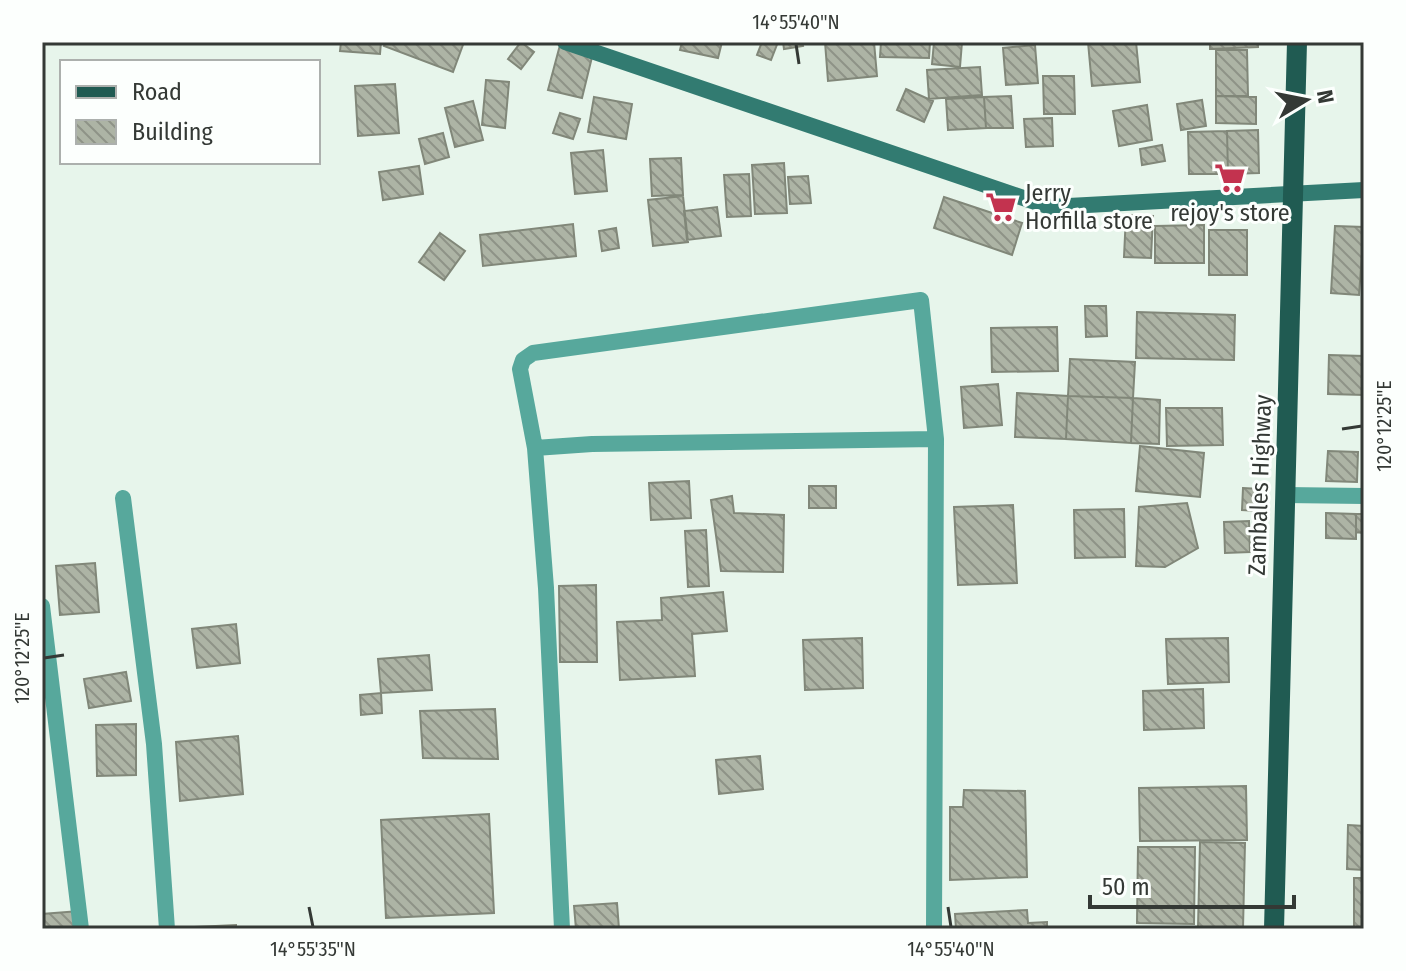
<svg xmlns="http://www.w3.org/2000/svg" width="1406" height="971" font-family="'Fira Sans Condensed',sans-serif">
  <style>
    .building { fill: url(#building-back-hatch); stroke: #818779; stroke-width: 2 }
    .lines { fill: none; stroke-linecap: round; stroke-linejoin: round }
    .street { stroke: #57a89c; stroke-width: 16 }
    .secondary { stroke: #327b71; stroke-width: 16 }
    .primary { stroke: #205b52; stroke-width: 20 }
    .ticks { fill: none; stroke: #343935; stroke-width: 3 }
    .labels { text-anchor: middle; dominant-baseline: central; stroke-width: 6; stroke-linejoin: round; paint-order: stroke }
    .poi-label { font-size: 24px; fill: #343935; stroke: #fcfffd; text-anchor: start }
    .street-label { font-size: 24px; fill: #343935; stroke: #fcfffd }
    .neatline { fill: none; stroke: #343935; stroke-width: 3 }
    .ticks-label { font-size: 20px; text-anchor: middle; fill: #343935 }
  </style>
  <defs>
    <pattern id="building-back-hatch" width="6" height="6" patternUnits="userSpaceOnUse" patternTransform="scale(2)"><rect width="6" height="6" fill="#adb4a5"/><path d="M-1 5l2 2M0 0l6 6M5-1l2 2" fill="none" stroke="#8e9387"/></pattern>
  </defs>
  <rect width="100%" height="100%" fill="#e7f5eb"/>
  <path class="building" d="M341 42H381L380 54 340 51Z
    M386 42H464L453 72 384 46Z
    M521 42 534 52 521 69 508 59Z
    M682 42H722L718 58 680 50Z
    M762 42H778L771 60 757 55Z
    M783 42H802L803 46 784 49Z
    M825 42H874L877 76 828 81Z
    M881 42H930L929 58 880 57Z
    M934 42H962L960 67 932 64Z
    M1088 42H1136L1140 82 1092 86Z
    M1210 42H1258V47L1210 49Z
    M560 45 593 53 582 98 548 90Z
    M1035 45 1038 83 1006 85 1003 48Z
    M1216 50H1247L1248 96H1216Z
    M980 67 982 95 929 99 927 70Z
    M1043 76H1074L1075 114H1044Z
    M486 80 509 82 505 128 482 125Z
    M395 84 399 133 358 136 355 86Z
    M906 89 933 101 924 122 897 110Z
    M1011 96 1013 128H986L984 97Z
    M1216 96 1256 97V124L1216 123Z
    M594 97 632 104 626 139 588 132Z
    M984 97 986 128 948 130 946 99Z
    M1202 100 1206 126 1181 130 1177 104Z
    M473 101 483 140 455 147 445 108Z
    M1147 105 1152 140 1119 146 1113 111Z
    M560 113 580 119 573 139 553 133Z
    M1052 118 1053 146 1026 147 1024 119Z
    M1258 130 1259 173 1228 174 1227 131Z
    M1227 131 1228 174H1189L1188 132Z
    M443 133 449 157 425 164 419 139Z
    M1162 145 1165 161 1142 165 1140 149Z
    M603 150 607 191 575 194 571 153Z
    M681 158 683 195 652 196 650 159Z
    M784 163 787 213 755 214 752 165Z
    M419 166 423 194 383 200 379 172Z
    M749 174 751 216 727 217 724 175Z
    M808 176 811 203 790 204 788 177Z
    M683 196 688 242 653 246 648 200Z
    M944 197 1022 223 1012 255 934 228Z
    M717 207 721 236 687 240 684 211Z
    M1126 215 1153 216 1151 258 1124 257Z
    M573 224 576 256 483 266 480 235Z
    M1204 225V263H1155V226Z
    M1335 226 1364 227 1359 295 1331 293Z
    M616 228 619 248 602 251 599 231Z
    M1209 230H1247V275H1209Z
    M440 233 465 251 444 280 419 262Z
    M1085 306H1106L1107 336 1086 337Z
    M1137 312 1235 315 1234 360 1136 358Z
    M1057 327 1058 371 992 372 991 328Z
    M1329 355 1364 356V395L1328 394Z
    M1070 359 1135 362 1133 398 1068 396Z
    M998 384 1002 425 964 428 961 387Z
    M1017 393 1068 396 1066 439 1015 437Z
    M1068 396 1133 398 1131 443 1066 439Z
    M1133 398 1160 400 1159 444 1131 443Z
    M1166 408H1222L1223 445 1167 446Z
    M1140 446 1204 453 1200 497 1136 491Z
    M1328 451 1358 452 1357 482 1326 481Z
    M689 481 691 518 651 520 649 483Z
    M809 486H836V508H809Z
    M1243 488 1259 489 1258 511 1242 510Z
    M732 496 734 513 784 515 783 572 721 571 711 500Z
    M1187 503 1198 548 1165 567 1136 566 1139 507Z
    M1013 505 1017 583 958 585 954 507Z
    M1124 509 1125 557 1075 558 1074 510Z
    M1326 513 1356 514V539L1326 538Z
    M1356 514H1364V533L1356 532Z
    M1249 521 1250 552 1225 553 1224 522Z
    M706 530 709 586 688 587 685 531Z
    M95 563 99 612 60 615 56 566Z
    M596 585 597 662H560L559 586Z
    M723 592 727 631 692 634 695 676 620 680 617 622 662 620 661 598Z
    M236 624 240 663 197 668 192 629Z
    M862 638 863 688 805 690 803 640Z
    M1228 638 1229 682 1168 684 1166 639Z
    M429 655 432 690 381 693 378 659Z
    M126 672 131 701 89 708 84 679Z
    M1203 689 1204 728 1144 730 1143 691Z
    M381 693 382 713 361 715 360 695Z
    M495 709 498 759 423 758 420 711Z
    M136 724V775L97 776 96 725Z
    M238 736 243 794 180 801 176 742Z
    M760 756 763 789 719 794 716 760Z
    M1246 786 1247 840 1140 841 1139 788Z
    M964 790 1025 791 1027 877 950 880V807H963Z
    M489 814 494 913 386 918 381 820Z
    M1348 825 1364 826V870L1347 869Z
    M1200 842 1245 843 1243 928 1198 927Z
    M1138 847H1195L1194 924 1137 923Z
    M1354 878H1364V929H1354Z
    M617 903 619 929H576L574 906Z
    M1027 910 1028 923 1047 922V929H956L955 914Z
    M79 911 81 929H42V914Z
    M236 925V929H195V927Z"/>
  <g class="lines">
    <path class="street" d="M535 448 520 369 523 360 533 353 921 300 936 439 934 929
      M1285 495 1364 496
      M123 498 154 744 167 929
      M42 606 81 929
      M562 929 546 588 535 448 592 444 936 439"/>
    <path class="secondary" d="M565 42 1050 207 1364 190"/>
    <path class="primary" d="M1274 929 1297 42"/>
  </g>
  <path class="ticks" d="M796 44 799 64M1342 429 1362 426M44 658 64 655M309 907 313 927M948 907 951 927"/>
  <defs>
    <symbol id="supermarket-bare" viewBox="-9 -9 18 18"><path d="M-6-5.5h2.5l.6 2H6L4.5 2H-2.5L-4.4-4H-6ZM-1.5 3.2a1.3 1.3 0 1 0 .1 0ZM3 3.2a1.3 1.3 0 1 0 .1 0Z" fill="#c3334f" stroke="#fcfffd" stroke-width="2.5" paint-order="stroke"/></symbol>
  </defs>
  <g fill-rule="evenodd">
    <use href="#supermarket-bare" x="1208" y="156" width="44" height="44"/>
    <use href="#supermarket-bare" x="979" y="185" width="44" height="44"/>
  </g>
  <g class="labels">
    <g class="poi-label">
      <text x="1025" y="193">Jerry<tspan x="1025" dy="28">Horfilla store</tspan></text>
      <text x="1230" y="213" text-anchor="middle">rejoy's store</text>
    </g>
    <g class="street-label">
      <text transform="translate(1260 485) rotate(-88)">Zambales Highway</text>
    </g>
  </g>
  <rect width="1406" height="971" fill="none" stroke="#fcfffd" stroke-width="88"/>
  <rect x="60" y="60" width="260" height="104" fill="#fcfffd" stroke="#acb0ad" stroke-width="2"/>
  <rect x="76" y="86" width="40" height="12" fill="#205b52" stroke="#acb0ad" stroke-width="2"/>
  <text x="132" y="100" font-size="24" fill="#343935">Road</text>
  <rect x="76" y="120" width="40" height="24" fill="url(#building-back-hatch)" stroke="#acb0ad" stroke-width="2"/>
  <text x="132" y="140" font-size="24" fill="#343935">Building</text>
  <g transform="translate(1306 100) rotate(80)" stroke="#fcfffd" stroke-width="6" paint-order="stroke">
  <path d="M0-6L14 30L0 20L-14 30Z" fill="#343935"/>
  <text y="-12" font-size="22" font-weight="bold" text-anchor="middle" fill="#343935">N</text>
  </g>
  <path d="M1090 895v12h204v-12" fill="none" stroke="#343935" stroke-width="4"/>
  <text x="1102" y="895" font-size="24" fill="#343935" stroke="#fcfffd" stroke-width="6" paint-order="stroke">50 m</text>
  <rect x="44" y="44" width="1318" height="883" class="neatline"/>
  <g class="ticks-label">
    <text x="796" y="29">14°55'40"N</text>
    <text transform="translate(1384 426) rotate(-90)" y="7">120°12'25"E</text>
    <text transform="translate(22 658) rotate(-90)" y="7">120°12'25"E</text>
    <text x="313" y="956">14°55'35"N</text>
    <text x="951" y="956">14°55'40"N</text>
  </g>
</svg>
